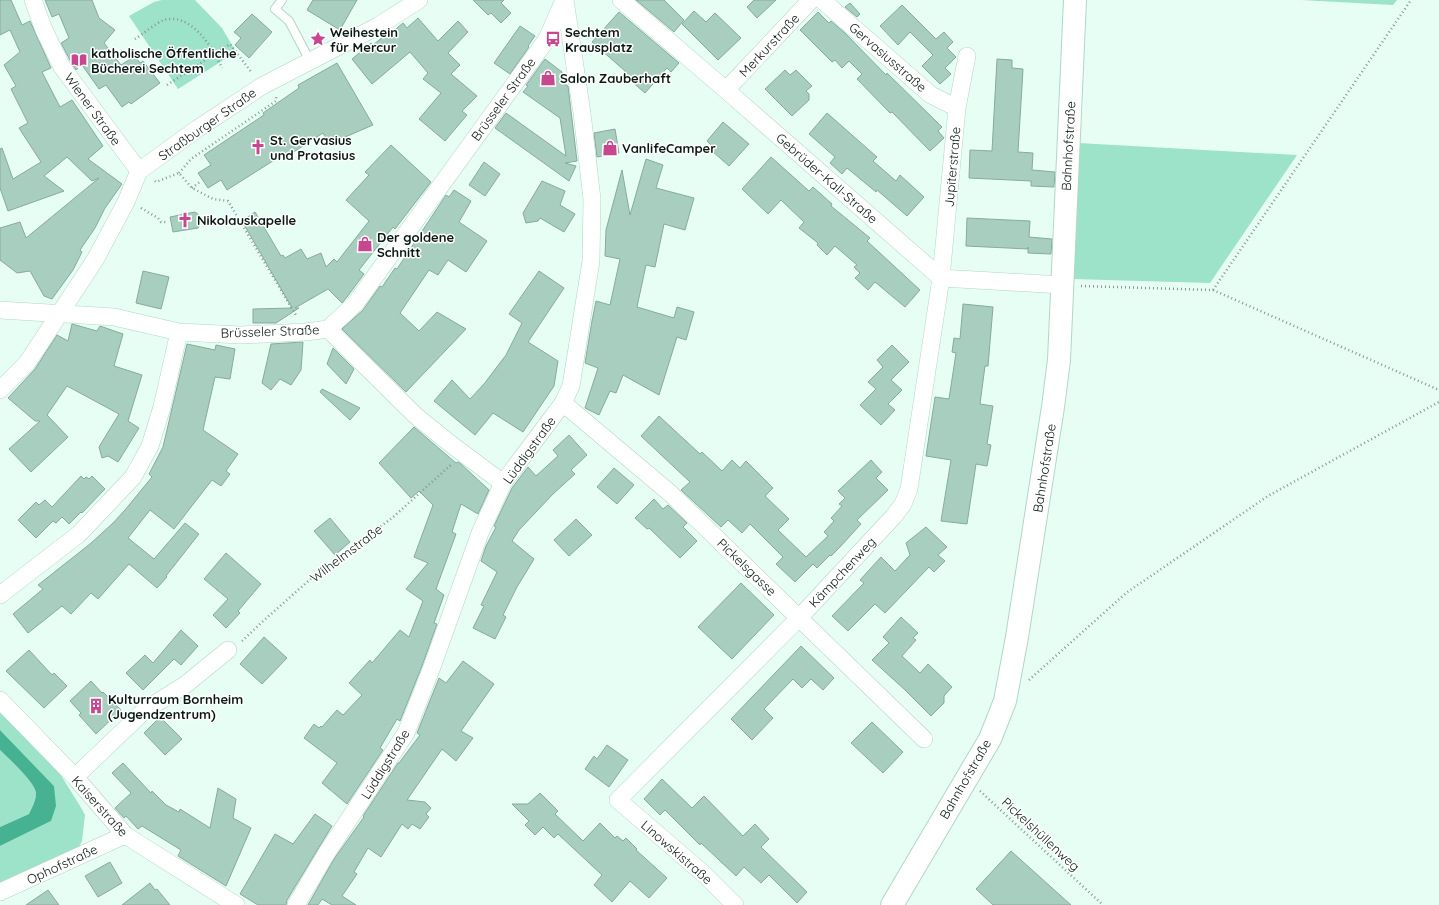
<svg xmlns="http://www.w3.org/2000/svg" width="1439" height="905" font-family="Quicksand,sans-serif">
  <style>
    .green { fill: #9ce3c9 }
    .water { fill: #47b292 }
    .building { fill: #a8cec0; stroke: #86ab9d }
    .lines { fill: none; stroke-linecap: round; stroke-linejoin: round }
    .service-casing { stroke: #b0d6c7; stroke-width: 10 }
    .minor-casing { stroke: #b0d6c7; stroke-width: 18 }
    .secondary-casing { stroke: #b0d6c7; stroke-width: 24 }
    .path { stroke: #859890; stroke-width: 2.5; stroke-dasharray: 1 3; stroke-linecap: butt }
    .service { stroke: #fff; stroke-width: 8 }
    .minor { stroke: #fff; stroke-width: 17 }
    .secondary { stroke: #fff; stroke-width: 22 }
    .labels { text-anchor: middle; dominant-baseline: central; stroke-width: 3; stroke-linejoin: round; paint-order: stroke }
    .poi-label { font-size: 13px; font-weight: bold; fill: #0a1813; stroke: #fff; text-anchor: start }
    .street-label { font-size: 13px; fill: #0a1813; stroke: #fff }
  </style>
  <rect width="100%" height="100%" fill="#e7fef5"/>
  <path class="green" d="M162 0H195L222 28 236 52 178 89 129 16 154 2Z
    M1301 0H1397L1393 5Z
    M1078 143 1297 155 1210 283 1072 279Z
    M0 709 54 764 80 806 85 815 82 841 79 847 0 891V846L51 821 54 786 0 730Z
    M0 750C8 758 35 782 36 793 36 801 32 807 29 814L0 827Z"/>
  <path class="water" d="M0 730 54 786 56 806 51 821 0 846V827L29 814C32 807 36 801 36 793 35 782 8 758 0 750Z"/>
  <path class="building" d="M0 0H11L22 25 30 21 51 68 42 72 60 107 72 100 103 146 88 159 122 184 105 208 95 228 80 250 82 252 73 270 52 299 44 296 30 271 17 273 0 260V228L20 222 26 238 99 178 92 181 67 157 44 176 64 191 8 211 0 188V149L2 148 13 179 41 162 19 128 28 123 11 89 16 86 4 65 20 52 10 30 0 35Z
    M45 0H92L99 18 115 30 104 43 121 65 135 56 140 63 143 61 160 83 131 104 129 102 122 107 106 85 99 89 82 65 76 70 71 62 61 43 69 38 59 14 52 17Z
    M313 0H357L340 30 307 10Z
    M473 0H504L501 3 511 13 501 23 491 13 488 15Z
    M636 0H664L684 20 674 32Z
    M754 0H776L757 18 747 7Z
    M850 3 860 14 857 17 845 7Z
    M902 5 936 39 944 32 953 42 947 48 956 57 945 68 951 74 940 84 922 66 933 55 910 32 898 45 880 26Z
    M694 11 706 22 715 13 741 38 718 60 682 24Z
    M619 12 679 63 671 72 667 68 645 93 623 74 625 71 592 42Z
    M818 12 829 23 831 21 845 33 886 75 887 73 942 127 938 131 944 138 930 151 892 112 890 113 857 79 862 74 849 61 842 68 835 60 832 62 800 30Z
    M252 14 272 32 249 58 235 45 241 38 234 32Z
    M418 18 438 41 458 21 468 32 448 53 460 65 451 74 477 96 462 111 467 115 445 141 419 119 441 93 423 79 428 73 410 52 372 84 352 59 371 43 373 45 390 31 391 33 403 23 407 28Z
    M520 26 535 36 528 46 529 47 510 74 494 63Z
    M545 59 562 72 564 84 568 86 577 161 565 163 576 166 569 181 495 128 506 113 566 156 560 118 523 92 528 86 526 85Z
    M997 59 1012 60V68L1023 69 1018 152 1033 153 1032 170 1055 172 1054 187 1031 186V181L969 178 970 150 992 151Z
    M337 63 373 125 329 144 323 133 289 155 287 152 227 190 221 180 208 188 198 173 211 165 204 155 264 115 263 113 299 88 298 85Z
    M785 70 790 75 796 70 812 86 806 91 809 94V100L792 116 765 89Z
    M827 113 877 157 873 161 896 181 900 175 924 197 907 216 877 190 876 192 847 168 842 174 830 163 835 157 809 134Z
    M723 122 749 144 729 166 712 151 714 148 707 141Z
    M615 129 619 153 597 157 594 133Z
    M391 145 431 182 395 229 393 227 359 270 364 274 347 297 342 303 328 289 295 308H299L276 323H253V309L292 308 242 221 255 212 281 256 283 255 285 258 301 249 307 259 321 253 326 267 334 259 337 262 369 221 346 200 369 175 365 172Z
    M771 157 809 191 813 187 832 204 831 206 870 238 867 241 920 290 905 307 875 282 868 290 855 278 860 273 854 267 857 265 835 246 827 255 817 245 818 243 799 228 804 222 781 200 768 214 742 189Z
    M646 159 663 165 656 188 694 198 685 230 664 224 655 267 646 265 637 307 674 318 677 307 694 312 686 340 677 337 659 395 623 375 616 393 610 391 599 415 585 408 598 368 585 363 592 321 596 301 610 305 620 259 605 256 606 230 622 170 630 215Z
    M484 162 500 174 485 196 469 185Z
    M542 181 565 191 560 205 575 214 564 232 540 218 538 221 526 223 523 213Z
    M454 190 471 201 459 222 487 241 466 272 448 260 438 275 429 270 400 313 419 331 437 312 466 329 406 392 342 329 363 310 380 286 382 287 395 268 397 269 446 195 449 197Z
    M195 212 199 215 201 223 198 228 173 232 170 217Z
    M967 218 1030 221 1029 237 1052 239 1051 254 1028 253V247V249L966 246Z
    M143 271 169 277 161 309 136 303Z
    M539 271 564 288 528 342 558 361 554 386 523 432 493 413 475 435 434 401 452 380 470 399 484 384 506 355 522 323 509 314Z
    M963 304 993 307 988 366H985L980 404 993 406 987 444 991 445 987 466 976 464 967 524 941 521 951 460 926 456 935 397 949 399 956 353 952 352 954 338 960 339Z
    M72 324 97 331 100 326 123 334 114 366 142 375 128 421 139 428 118 462 108 456 102 458 99 447 119 414 67 386 47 415 68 437 31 472 9 449 40 421H35L8 398 35 369 57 335 68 341Z
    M303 342 301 370 291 385 280 379 271 390 262 383 271 344Z
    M187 344 215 350 216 345 235 349 230 379 215 377 203 430 238 454 226 471 230 474 221 486 212 480 174 529 150 510 128 538 154 559 185 523 199 534 166 576 167 577 157 588 129 564 98 599 91 593 71 614 62 606 28 633 13 614 43 589 38 585 90 544 112 524 125 510 152 477 149 474 163 447Z
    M892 345 909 362 891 380 902 390 888 404 895 410 881 425 860 405 876 389 868 382 883 367 877 360Z
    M333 348 354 369 346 384 327 364Z
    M322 389 360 408 350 420 320 392Z
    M659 416 700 454 702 452 722 471 732 460 740 468 746 461 773 488 765 496 789 519 778 530 806 557 828 536 824 532 834 521 831 518 842 506 839 504 845 498 838 491 871 460 882 472 876 478 888 490 857 520 861 524 840 547 831 556 830 555 817 568 813 564 795 582 776 564 783 557 750 524 742 533 728 520 721 527 681 490 690 482 641 436Z
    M414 427 456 463 458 462 461 464 489 490 478 514 461 504 452 532 456 534 436 589 444 595 434 623 437 624 422 666 400 721 397 719 380 748 383 750 347 804 322 783 337 763 304 738 314 724 319 728 321 726 322 727 337 710 343 715 362 695 349 683 370 660 372 663 400 630 409 637 423 601 406 589 428 563 414 557 433 505 419 491 411 498 379 463Z
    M569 435 587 455 571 470 575 474 553 494 519 530 512 541 534 559 517 587 503 615 506 617 495 639 473 628 484 606 481 605 497 572 481 561 486 546 496 527 494 526 512 488 528 467 536 476 558 456 553 450Z
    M614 468 634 485 617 504 597 487Z
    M81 476 84 479 86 477 89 479 92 476 105 489 82 513 81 512 69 524 62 517 56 523 53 521 36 538 18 520 36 502 39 505 45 500 52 507Z
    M654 499 663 509 668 505 687 523 683 527 697 541 680 558 649 528 647 529 635 518Z
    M330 518 350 542 335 555 314 531Z
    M576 519 592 535 569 556 554 540Z
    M926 527 947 547 938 555 945 561 934 572 929 567 885 613 875 604 848 631 832 616 864 583 860 580 881 557 895 571 910 555 906 543Z
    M226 553 261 584 238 611 240 613 226 628 213 615 228 599 204 579Z
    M741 583 774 615 732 659 698 627Z
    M901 617 918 633 913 638 916 640 902 656 920 673 928 664 952 687 944 696V703L931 716 904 689 872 660 889 643 883 637Z
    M181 630 198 646 181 665 174 659 143 690 126 673 145 655 153 663Z
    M264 637 287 658 262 684 240 664Z
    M801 646 834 678 823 690 811 679 802 688 793 679 764 709 773 718 752 740 731 719Z
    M29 650 52 675 54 673 67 686 44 708 6 671Z
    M463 661 494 684 461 731 473 738 456 761 442 749 407 800 425 802 431 808 426 814 429 817 420 829 412 824 408 829 402 824 381 857 368 848 354 872 357 874 342 896 356 905H332L322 899 318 905H308L334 859 364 817 363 816 398 763H399L420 735 417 733 439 678 446 683Z
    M91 681 102 693 103 692 121 710 96 734 79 715 81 713 70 701Z
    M160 717 182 739 165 755 144 733Z
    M872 722 903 752 883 773 851 743Z
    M607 745 628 760 609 787 585 769 594 756 597 759Z
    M123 763 151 793 152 791 166 805 179 812 180 809 210 828 218 788 236 799 233 818 251 828 226 886 178 856 181 850 142 826 138 829 126 816 124 818 115 808 131 793 112 773Z
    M662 779 692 808 704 796 743 836 755 824 769 839 761 847 807 892 797 903 769 875 761 883 744 867 736 876 701 843 700 845 665 810 660 815 644 799Z
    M540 793 558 811 555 814 583 841 600 823 615 838 617 836 623 841 626 838 637 849 636 850 667 878 649 898 630 881 612 902 594 885 602 875 558 834 554 838 543 827 535 835 525 825 529 821 512 804H528Z
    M315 814 332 826 287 900 286 905H258L240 894 275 834 293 844Z
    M1011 851 1071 905H993L976 889Z
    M110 862 122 883 98 897 85 876Z
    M150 883 155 890 157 889 170 905H122Z
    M48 890 59 905H26Z"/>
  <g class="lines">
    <defs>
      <path id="service" d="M282 0 275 9 289 21 310 61"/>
      <path id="minor" d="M33 0 44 30 62 67 139 171
        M621 0 726 90 941 278 1062 285
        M822 0 931 95 957 108
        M726 90 811 0
        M0 310 114 317 179 332 241 335 306 332 328 329 355 304 547 39 564 0
        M328 329 416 416 452 445 503 483
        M0 390 27 363 95 260 126 202 139 171 197 129 262 86 378 26 419 0
        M563 403 671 494 924 739
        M0 595 79 534 133 477 150 446 162 407 179 332
        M0 700 75 777 125 835 236 905
        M75 777 145 710 185 685 228 650
        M0 892 125 835
        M296 905 326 854 406 733 432 667 480 533 503 483 563 403 571 386 591 261 592 199 582 113 565 0
        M735 905 705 875 618 800 799 618 893 517 903 504 909 489 941 278 957 108 967 56"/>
      <path id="secondary" d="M892 905 990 739 1005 701 1017 637 1053 407 1059 360 1075 0"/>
    </defs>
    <use href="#service" class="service-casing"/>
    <use href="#minor" class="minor-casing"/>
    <use href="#secondary" class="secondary-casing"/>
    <path class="path" d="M135 39C143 34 156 23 164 20 191 12 213 48 222 68
      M167 85 230 44 252 73
      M179 173 191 159 276 101V97
      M155 181 156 182 179 173 192 188 213 199 228 201 297 317
      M192 188 201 181
      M141 208 158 218 161 222H167
      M1081 286 1213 290 1439 390
      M1213 290 1411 0
      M242 641 262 622 314 576 392 518 452 464
      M1029 680 1126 593 1268 496 1439 402
      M980 791 1103 905"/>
    <use href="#service" class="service"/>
    <use href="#minor" class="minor"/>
    <use href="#secondary" class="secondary"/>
  </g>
  <defs>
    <symbol id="sight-bare" viewBox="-9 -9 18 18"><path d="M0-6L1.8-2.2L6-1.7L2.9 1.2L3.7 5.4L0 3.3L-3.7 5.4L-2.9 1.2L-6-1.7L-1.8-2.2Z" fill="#c8468d" stroke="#fff" stroke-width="2.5" paint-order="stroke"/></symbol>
    <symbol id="bus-bare" viewBox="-9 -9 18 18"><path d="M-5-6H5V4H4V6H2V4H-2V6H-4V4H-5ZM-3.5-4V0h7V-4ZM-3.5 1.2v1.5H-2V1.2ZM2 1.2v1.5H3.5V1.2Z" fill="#c8468d" stroke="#fff" stroke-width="2.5" paint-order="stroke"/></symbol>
    <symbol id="library-bare" viewBox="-9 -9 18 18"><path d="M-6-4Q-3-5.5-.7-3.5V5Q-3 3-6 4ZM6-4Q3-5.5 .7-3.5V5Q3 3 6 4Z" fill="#c8468d" stroke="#fff" stroke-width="2.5" paint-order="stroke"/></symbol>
    <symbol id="shop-bare" viewBox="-9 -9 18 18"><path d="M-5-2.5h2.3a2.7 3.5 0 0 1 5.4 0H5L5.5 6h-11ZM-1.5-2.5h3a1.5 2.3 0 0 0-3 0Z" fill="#c8468d" stroke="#fff" stroke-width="2.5" paint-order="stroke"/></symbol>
    <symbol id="church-bare" viewBox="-9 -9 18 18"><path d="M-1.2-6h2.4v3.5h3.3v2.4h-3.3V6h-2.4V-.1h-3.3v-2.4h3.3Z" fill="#c8468d" stroke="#fff" stroke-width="2.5" paint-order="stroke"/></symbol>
    <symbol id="building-bare" viewBox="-9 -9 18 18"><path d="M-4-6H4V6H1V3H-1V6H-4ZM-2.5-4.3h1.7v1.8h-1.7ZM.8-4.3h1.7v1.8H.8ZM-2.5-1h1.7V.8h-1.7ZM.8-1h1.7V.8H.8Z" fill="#c8468d" stroke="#fff" stroke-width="2.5" paint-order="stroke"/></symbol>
  </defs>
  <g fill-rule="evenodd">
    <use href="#sight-bare" x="307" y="28" width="22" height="22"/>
    <use href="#bus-bare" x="542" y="28" width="22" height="22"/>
    <use href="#library-bare" x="68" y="49" width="22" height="22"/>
    <use href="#shop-bare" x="537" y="67" width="22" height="22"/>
    <use href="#church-bare" x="247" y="136" width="22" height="22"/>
    <use href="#shop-bare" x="599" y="137" width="22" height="22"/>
    <use href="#church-bare" x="174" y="209" width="22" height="22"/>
    <use href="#shop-bare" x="354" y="233" width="22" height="22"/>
    <use href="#building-bare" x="85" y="695" width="22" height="22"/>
  </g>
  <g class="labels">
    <g class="poi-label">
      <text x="330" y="32">Weihestein<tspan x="330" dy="15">für Mercur</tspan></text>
      <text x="565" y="32">Sechtem<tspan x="565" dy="15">Krausplatz</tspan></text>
      <text x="91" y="53">katholische Öffentliche<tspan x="91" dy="15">Bücherei Sechtem</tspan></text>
      <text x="560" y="78">Salon Zauberhaft</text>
      <text x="270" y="140">St. Gervasius<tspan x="270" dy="15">und Protasius</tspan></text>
      <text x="622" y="148">VanlifeCamper</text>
      <text x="197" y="220">Nikolauskapelle</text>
      <text x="377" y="237">Der goldene<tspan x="377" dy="15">Schnitt</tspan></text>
      <text x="108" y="699">Kulturraum Bornheim<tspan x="108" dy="15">(Jugendzentrum)</tspan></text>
    </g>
    <g class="street-label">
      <text transform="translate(769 45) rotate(-47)">Merkurstraße</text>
      <text transform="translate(888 57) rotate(41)">Gervasiusstraße</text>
      <text transform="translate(503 99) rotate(-54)">Brüsseler Straße</text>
      <text transform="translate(93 109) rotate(54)">Wiener Straße</text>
      <text transform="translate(207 124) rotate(-35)">Straßburger Straße</text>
      <text transform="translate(1068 146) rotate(-87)">Bahnhofstraße</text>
      <text transform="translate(952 167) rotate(-85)">Jupiterstraße</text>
      <text transform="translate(827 178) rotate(41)">Gebrüder-Kall-Straße</text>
      <text transform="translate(270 331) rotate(-2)">Brüsseler Straße</text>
      <text transform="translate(529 450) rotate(-54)">Lüddigstraße</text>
      <text transform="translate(1044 468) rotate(-81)">Bahnhofstraße</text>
      <text transform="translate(346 553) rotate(-37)">Wilhelmstraße</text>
      <text transform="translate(747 567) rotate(44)">Pickelsgasse</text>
      <text transform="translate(842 572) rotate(-47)">Kämpchenweg</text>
      <text transform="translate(385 764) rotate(-58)">Lüddigstraße</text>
      <text transform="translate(965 779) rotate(-60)">Bahnhofstraße</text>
      <text transform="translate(100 806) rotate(48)">Kaiserstraße</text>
      <text transform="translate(1041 834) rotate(43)">Pickelshüllenweg</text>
      <text transform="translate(677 852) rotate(41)">Linowskistraße</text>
      <text transform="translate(62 864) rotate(-25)">Ophofstraße</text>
    </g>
  </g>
</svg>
